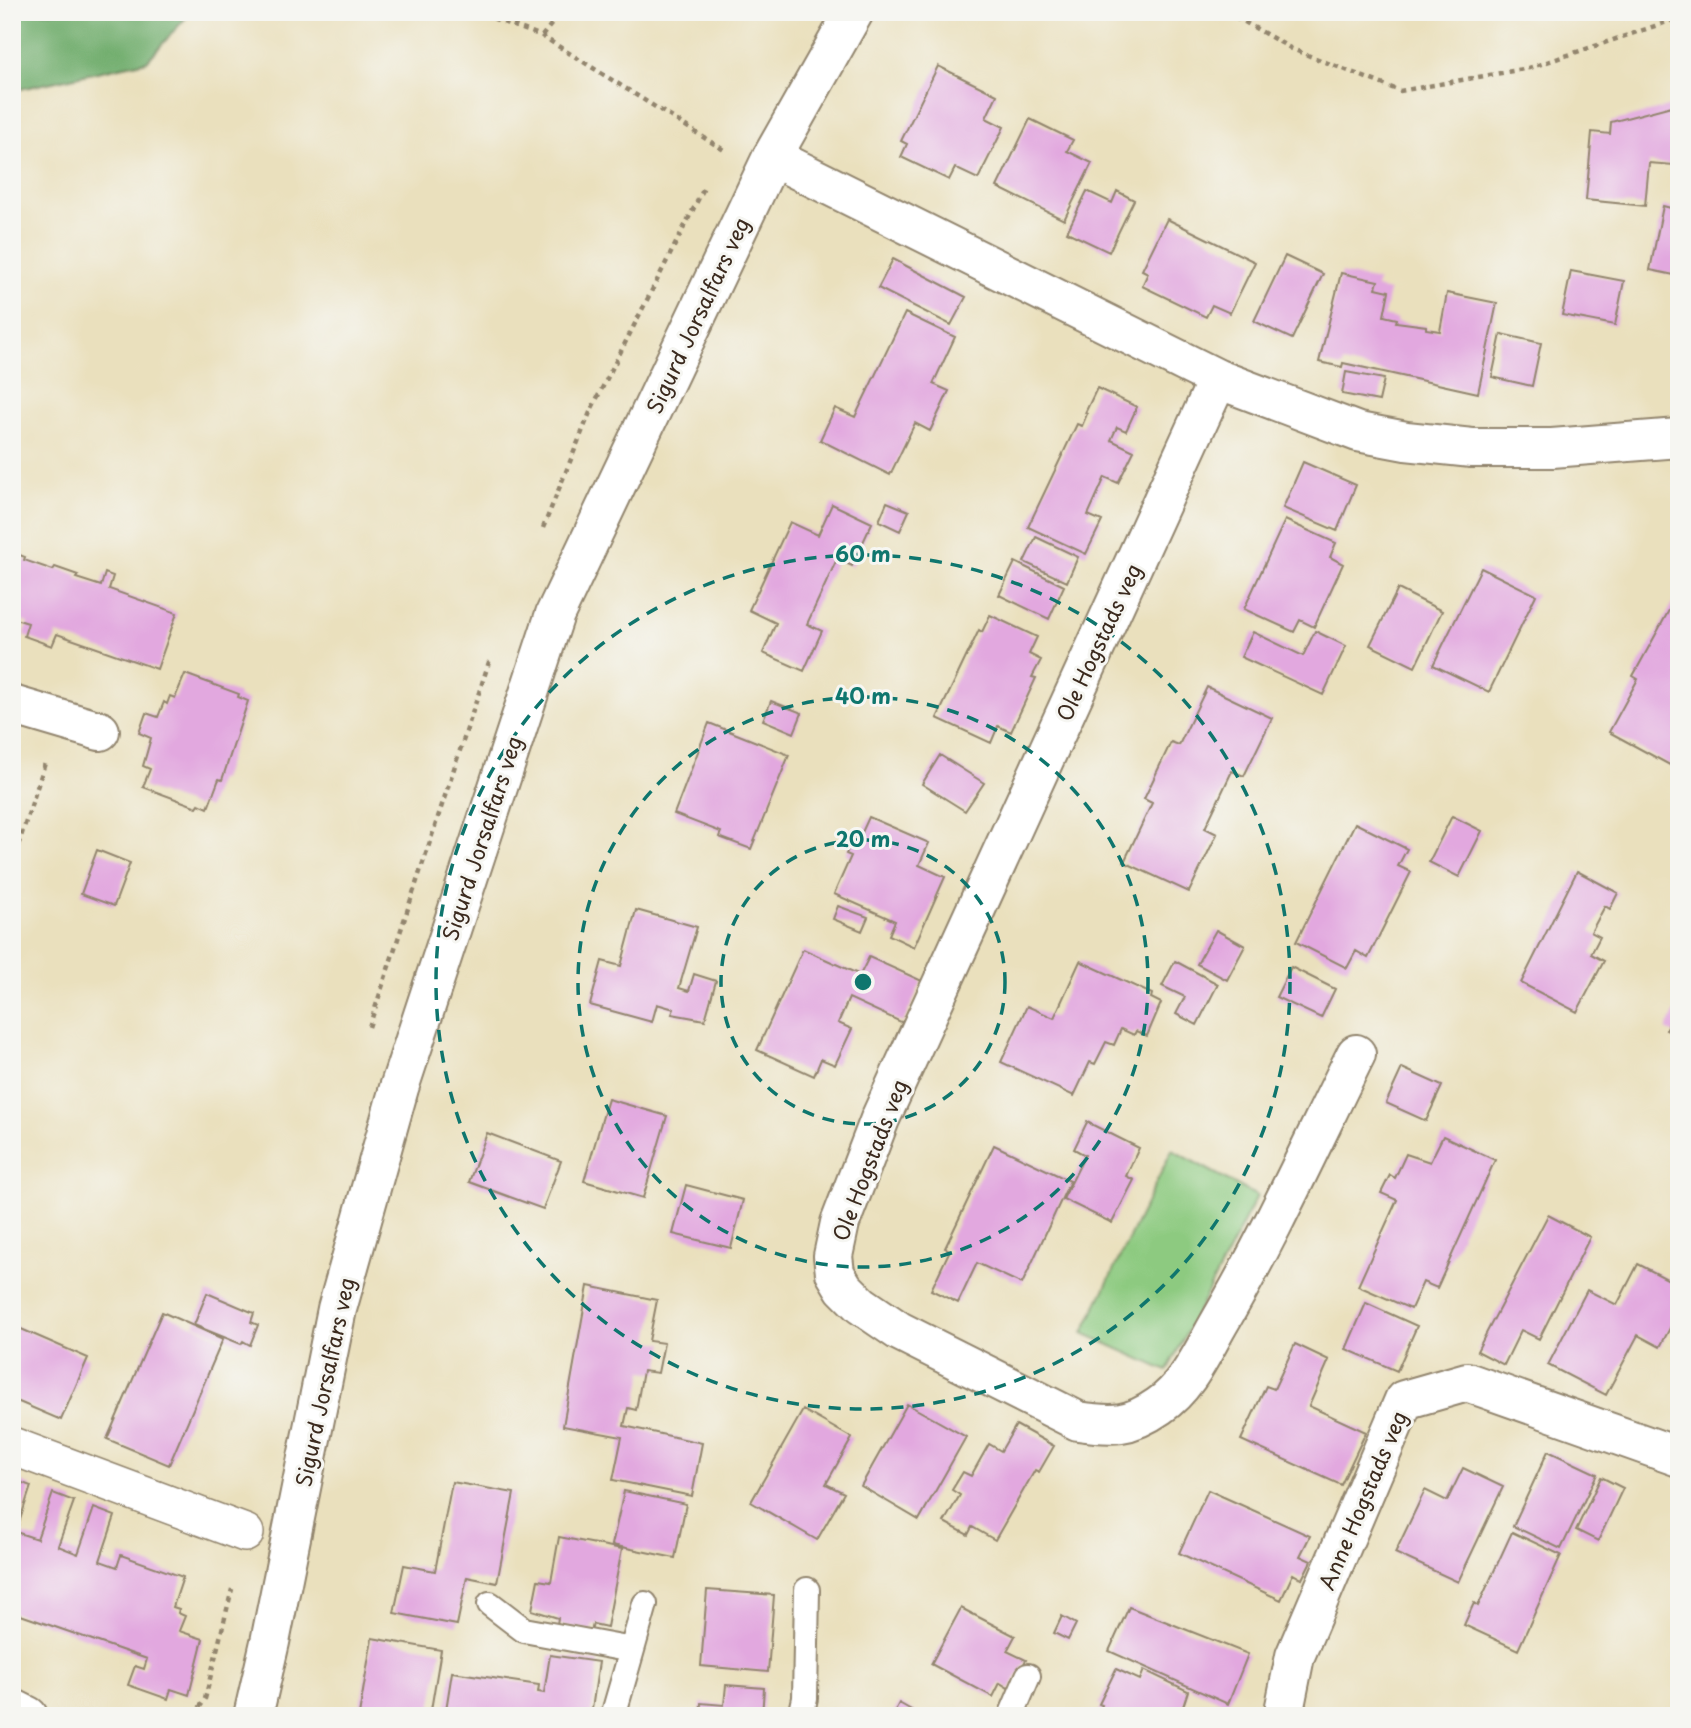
<svg xmlns="http://www.w3.org/2000/svg" width="1691" height="1728" font-family="'Playpen Sans',sans-serif">
  <style>
    .green { fill: #8dca80; stroke: #647a4f; stroke-width: 2 }
    .forest { fill: #72ae6e; stroke: #566c46; stroke-width: 2 }
    .building { fill: #e2a8df }
    .lines { fill: none; stroke-linecap: round; stroke-linejoin: round }
    .service-casing { stroke: #92856e; stroke-width: 28 }
    .pedestrian-casing { stroke: #92856e; stroke-width: 40 }
    .minor-casing { stroke: #92856e; stroke-width: 42 }
    .tertiary-casing { stroke: #92856e; stroke-width: 42 }
    .path { stroke: #92856e; stroke-width: 4.5; stroke-dasharray: 5 5; stroke-linecap: butt }
    .service { stroke: #fff; stroke-width: 24 }
    .pedestrian { stroke: #fff; stroke-width: 37 }
    .minor { stroke: #fff; stroke-width: 38 }
    .tertiary { stroke: #fff; stroke-width: 38 }
    .ring { fill: none; stroke: #0f766e; stroke-width: 3.5; stroke-dasharray: 12 9 }
    .labels { text-anchor: middle; dominant-baseline: central; stroke-width: 6; stroke-linejoin: round; paint-order: stroke }
    .street-label { font-size: 21px; fill: #3b2a1e; stroke: #f6f6f2 }
    .centre { fill: #0f766e; stroke: #f6f6f2; stroke-width: 3.5 }
    .ring-label { font-size: 21px; text-anchor: middle; font-weight: bold; fill: #0f766e; stroke: #f6f6f2; stroke-width: 6; stroke-linejoin: round; paint-order: stroke }
  </style>
  <rect width="100%" height="100%" fill="#f6f6f2"/>
  <filter id="ink" filterUnits="userSpaceOnUse"><feTurbulence type="fractalNoise" baseFrequency=".0143" numOctaves="2"/><feDisplacementMap in="SourceGraphic" scale="14" xChannelSelector="R" yChannelSelector="G"/><feConvolveMatrix kernelMatrix="1 2 1 2 8 2 1 2 1" color-interpolation-filters="sRGB"/></filter>
  <filter id="wash" filterUnits="userSpaceOnUse"><feTurbulence type="fractalNoise" baseFrequency=".00686" numOctaves="4" result="noise"/><feDisplacementMap in="SourceGraphic" scale="28" xChannelSelector="R" yChannelSelector="G"/><feGaussianBlur stdDeviation="1.57" result="paint"/><feColorMatrix in="noise" values="0 0 0 0 0 0 0 0 0 0 0 0 0 0 0 0 0 1.4 0 .05"/><feComposite in="paint" operator="in"/></filter>
  <g filter="url(#wash)">
    <rect width="100%" height="100%" fill="#eae0bd"/>
    <path class="green" d="M1172 1150 1257 1196 1167 1371 1083 1333Z"/>
    <path class="forest" d="M12 12H191L147 61 12 91Z"/>
    <g id="blocks">
      <path class="building" d="M938 66 997 95 986 118 1004 127 978 179 955 168 949 180 901 157 907 144 901 141Z
        M1679 104V143L1674 165 1649 163 1645 206 1586 200 1592 132 1610 134 1611 122Z
        M1030 119 1073 140 1067 151 1092 163 1064 220 997 187Z
        M1087 191 1112 203 1117 191 1134 200 1109 252 1067 232Z
        M1663 206 1679 210V276L1650 270Z
        M1167 219 1255 262 1230 313 1212 305 1206 317 1142 286 1148 273 1142 270Z
        M1285 256 1323 274 1292 339 1254 321Z
        M893 259 966 297 951 325 878 288Z
        M1571 271 1624 281 1615 325 1562 315Z
        M1341 273 1378 281 1376 288 1389 291 1384 316 1397 319 1396 322 1426 326V329L1440 331 1447 293 1497 303 1478 393 1343 363 1342 367 1319 362Z
        M905 313 955 337 933 384 949 391 930 431 915 423 890 475 820 440 835 408 855 417Z
        M1501 334 1541 343 1532 386 1492 377Z
        M1346 372 1384 379 1379 401 1342 394Z
        M1097 388 1137 407 1126 431 1117 427 1111 440 1134 451 1118 483 1105 477 1088 515 1102 521 1086 554 1028 527 1077 424 1082 426 1087 414 1085 413Z
        M1303 462 1356 485 1337 531 1283 508Z
        M887 502 909 511 900 531 879 521Z
        M832 504 872 523 852 566 837 559 807 624 822 631 804 671 763 653 776 623 749 610 790 522 818 535Z
        M1285 520 1336 543 1330 557 1343 564 1314 627 1300 620 1294 632 1244 609Z
        M1036 537 1078 557 1067 582 1024 562Z
        M12 552 25 557 24 560 53 570 55 567 78 575 76 578 101 586 105 573 113 576 109 589 177 613 157 669 57 634 52 646 24 636 28 623 12 618Z
        M1015 562 1064 586 1049 619 999 595Z
        M1481 568 1536 595 1489 692 1433 665Z
        M1398 589 1442 611 1415 667 1370 645Z
        M1679 592V770L1609 732 1638 679 1633 676Z
        M990 615 1037 637 1029 654 1041 660 1032 677 1036 678 1011 732 998 726 991 743 937 718 979 630 982 632Z
        M1315 631 1346 646 1323 695 1241 657 1253 632 1303 656Z
        M185 674 239 694 238 697 248 701 222 780 219 779 208 808 199 804 197 807 143 787 150 769 143 766 151 738 139 733 146 713 158 717 164 702 167 704 170 696 175 698Z
        M1207 687 1272 718 1244 776 1232 771 1205 828 1217 834 1189 892 1124 862 1152 803 1144 799 1171 742 1179 745Z
        M771 701 802 713 794 733 763 720Z
        M709 723 789 755 751 849 719 837 721 832 674 814Z
        M940 755 984 783 965 811 922 784Z
        M1452 816 1482 831 1459 877 1429 862Z
        M869 817 929 843 919 865 945 877 914 947 889 935 895 921 834 894 851 856 846 854 853 836 859 839Z
        M1355 823 1407 849 1398 866 1411 872 1368 958 1356 951 1347 968 1296 942Z
        M97 850 130 863 114 906 81 894Z
        M1577 871 1618 893 1610 909 1605 906 1591 932 1600 937 1591 954 1604 961 1577 1012 1521 983Z
        M838 906 868 917 862 931 833 919Z
        M636 910 697 927 679 988 689 991 694 974 716 981 705 1020 672 1014 674 1009 657 1004 652 1022 590 1005 602 961 621 966Z
        M1216 930 1245 946 1227 980 1197 964Z
        M803 949 860 975 869 957 922 981 903 1023 849 998 838 1023 852 1029 835 1065 821 1059 814 1076 757 1050Z
        M1080 961 1152 994 1151 998 1161 1003 1147 1036 1136 1031 1134 1035 1121 1029 1114 1045 1106 1042 1095 1064 1090 1062 1074 1096 1001 1062 1027 1006 1054 1018Z
        M1175 961 1218 984 1197 1025 1176 1014 1185 997 1162 986Z
        M1291 967 1335 989 1321 1018 1276 997Z
        M1679 1003V1036L1666 1030Z
        M1402 1068 1442 1086 1426 1121 1386 1103Z
        M608 1099 667 1116 643 1198 584 1181Z
        M1087 1122 1139 1148 1126 1176 1134 1180 1112 1223 1063 1199 1085 1155 1074 1149Z
        M487 1133 561 1161 543 1209 469 1182Z
        M1443 1136 1495 1160 1437 1288 1423 1282 1411 1309 1358 1286 1397 1200 1381 1193 1390 1175 1395 1178 1406 1154 1430 1162Z
        M994 1145 1070 1181 1022 1284 977 1263 958 1303 931 1290 950 1250 945 1248Z
        M686 1185 743 1200 731 1248 673 1234Z
        M1548 1215 1590 1237 1539 1339 1521 1330 1504 1365 1477 1351Z
        M1638 1264 1679 1285V1311L1660 1347 1638 1335 1606 1395 1548 1365 1587 1290 1617 1305Z
        M588 1286 657 1300 649 1341 664 1343 658 1373 643 1371 636 1410 628 1408 624 1426 702 1443 692 1496 613 1480 622 1437 563 1426Z
        M207 1293 254 1313 251 1322 258 1325 250 1345 243 1341 241 1344 194 1325Z
        M1366 1303 1417 1326 1397 1371 1346 1349Z
        M162 1312 223 1339 169 1465 107 1439Z
        M12 1325 88 1358 61 1420 12 1399Z
        M1295 1344 1329 1360 1309 1406 1366 1432 1341 1485 1241 1440 1266 1386 1274 1389Z
        M907 1404 966 1437 919 1520 861 1486Z
        M803 1410 852 1438 826 1484 844 1493 817 1540 751 1502Z
        M1016 1425 1054 1446 1039 1472 1035 1470 995 1540 972 1527 968 1535 944 1522 960 1495 952 1490 963 1472 971 1476 989 1444 1001 1451Z
        M1548 1451 1597 1474 1561 1549 1513 1526Z
        M1463 1468 1503 1487 1458 1582 1395 1553 1425 1490 1447 1501Z
        M1601 1477 1623 1488 1598 1541 1576 1530Z
        M12 1479 31 1486 16 1532 37 1539 53 1493 74 1501 58 1546 78 1554 94 1508 115 1516 100 1561 117 1567 121 1555 183 1577 173 1607 179 1609 178 1613 185 1616 179 1631 203 1639 189 1695 171 1689 168 1699 128 1685 135 1666 144 1669 147 1659 12 1612Z
        M452 1482 514 1493 497 1583 467 1577 457 1625 394 1613 404 1565 435 1571Z
        M1208 1490 1310 1536 1300 1556 1311 1561 1302 1579 1293 1574 1281 1600 1179 1553Z
        M624 1491 686 1504 675 1558 612 1545Z
        M1512 1532 1561 1555 1518 1650 1464 1625 1474 1603 1478 1606Z
        M559 1537 622 1549 607 1627 593 1624 591 1631 557 1624 558 1618 532 1610 538 1580 551 1582Z
        M707 1590 774 1595 768 1672 701 1666Z
        M1129 1607 1248 1654 1228 1704 1109 1651Z
        M961 1608 1015 1636 1007 1651 1026 1660 1010 1689 1000 1683 993 1697 931 1664Z
        M1062 1616 1076 1624 1068 1640 1054 1633Z
        M372 1638 441 1650 430 1716 359 1715Z
        M550 1655 599 1662 591 1716H445L452 1672 539 1685 538 1692 544 1693Z
        M1116 1669 1140 1680 1144 1670 1188 1691 1180 1716H1097L1102 1705 1099 1704Z
        M726 1685 764 1688 762 1716H700L701 1703 724 1705Z
        M899 1703 922 1716H892Z"/>
    </g>
  </g>
  <g filter="url(#ink)">
    <use href="#blocks" fill-opacity="0" stroke="#92856e" stroke-width="2"/>
    <g class="lines">
      <defs>
        <path id="service" d="M490 1604 524 1630 632 1650 613 1716
          M632 1650 645 1604
          M801 1716 805 1698 807 1590
          M1011 1716 1028 1676"/>
        <path id="pedestrian" d="M12 1446 245 1533"/>
        <path id="minor" d="M772 157 1218 379 1358 432 1406 441 1472 448H1552L1679 438
          M1218 379 880 1119 840 1223 833 1256 835 1273 844 1288 861 1305 899 1331 1078 1421C1112 1426 1129 1427 1159 1406 1187 1387 1201 1355 1218 1325 1269 1238 1311 1145 1356 1054
          M12 705 100 731
          M1283 1716 1295 1656 1404 1400 1467 1382 1679 1457"/>
        <path id="tertiary" d="M12 1708 28 1716
          M253 1716 270 1642 337 1309 399 1088 555 614 772 157 854 12"/>
      </defs>
      <use href="#service" class="service-casing"/>
      <use href="#pedestrian" class="pedestrian-casing"/>
      <use href="#minor" class="minor-casing"/>
      <use href="#tertiary" class="tertiary-casing"/>
      <path class="path" d="M475 12 542 36 727 152
        M1227 12 1292 49 1400 91 1529 68 1679 18
        M542 36 561 12
        M543 528 591 410 704 188
        M12 864 46 760
        M369 1027 490 659
        M194 1716 205 1699 232 1589"/>
      <use href="#service" class="service"/>
      <use href="#pedestrian" class="pedestrian"/>
      <use href="#minor" class="minor"/>
      <use href="#tertiary" class="tertiary"/>
    </g>
  </g>
  <g class="ring">
    <circle cx="863" cy="982" r="142"/>
    <circle cx="863" cy="982" r="285"/>
    <circle cx="863" cy="982" r="427"/>
  </g>
  <g class="labels">
    <g class="street-label">
      <text transform="translate(697 315) rotate(-65)">Sigurd Jorsalfars veg</text>
      <text transform="translate(1098 642) rotate(-65)">Ole Hogstads veg</text>
      <text transform="translate(481 838) rotate(-72)">Sigurd Jorsalfars veg</text>
      <text transform="translate(869 1160) rotate(-69)">Ole Hogstads veg</text>
      <text transform="translate(324 1382) rotate(-78)">Sigurd Jorsalfars veg</text>
      <text transform="translate(1362 1500) rotate(-67)">Anne Hogstads veg</text>
    </g>
  </g>
  <circle cx="863" cy="982" r="10" class="centre"/>
  <g class="ring-label">
    <text x="863" y="562">60 m</text>
    <text x="863" y="704">40 m</text>
    <text x="863" y="847">20 m</text>
  </g>
  <rect width="1691" height="1728" fill="none" stroke="#f6f6f2" stroke-width="42"/>
</svg>
